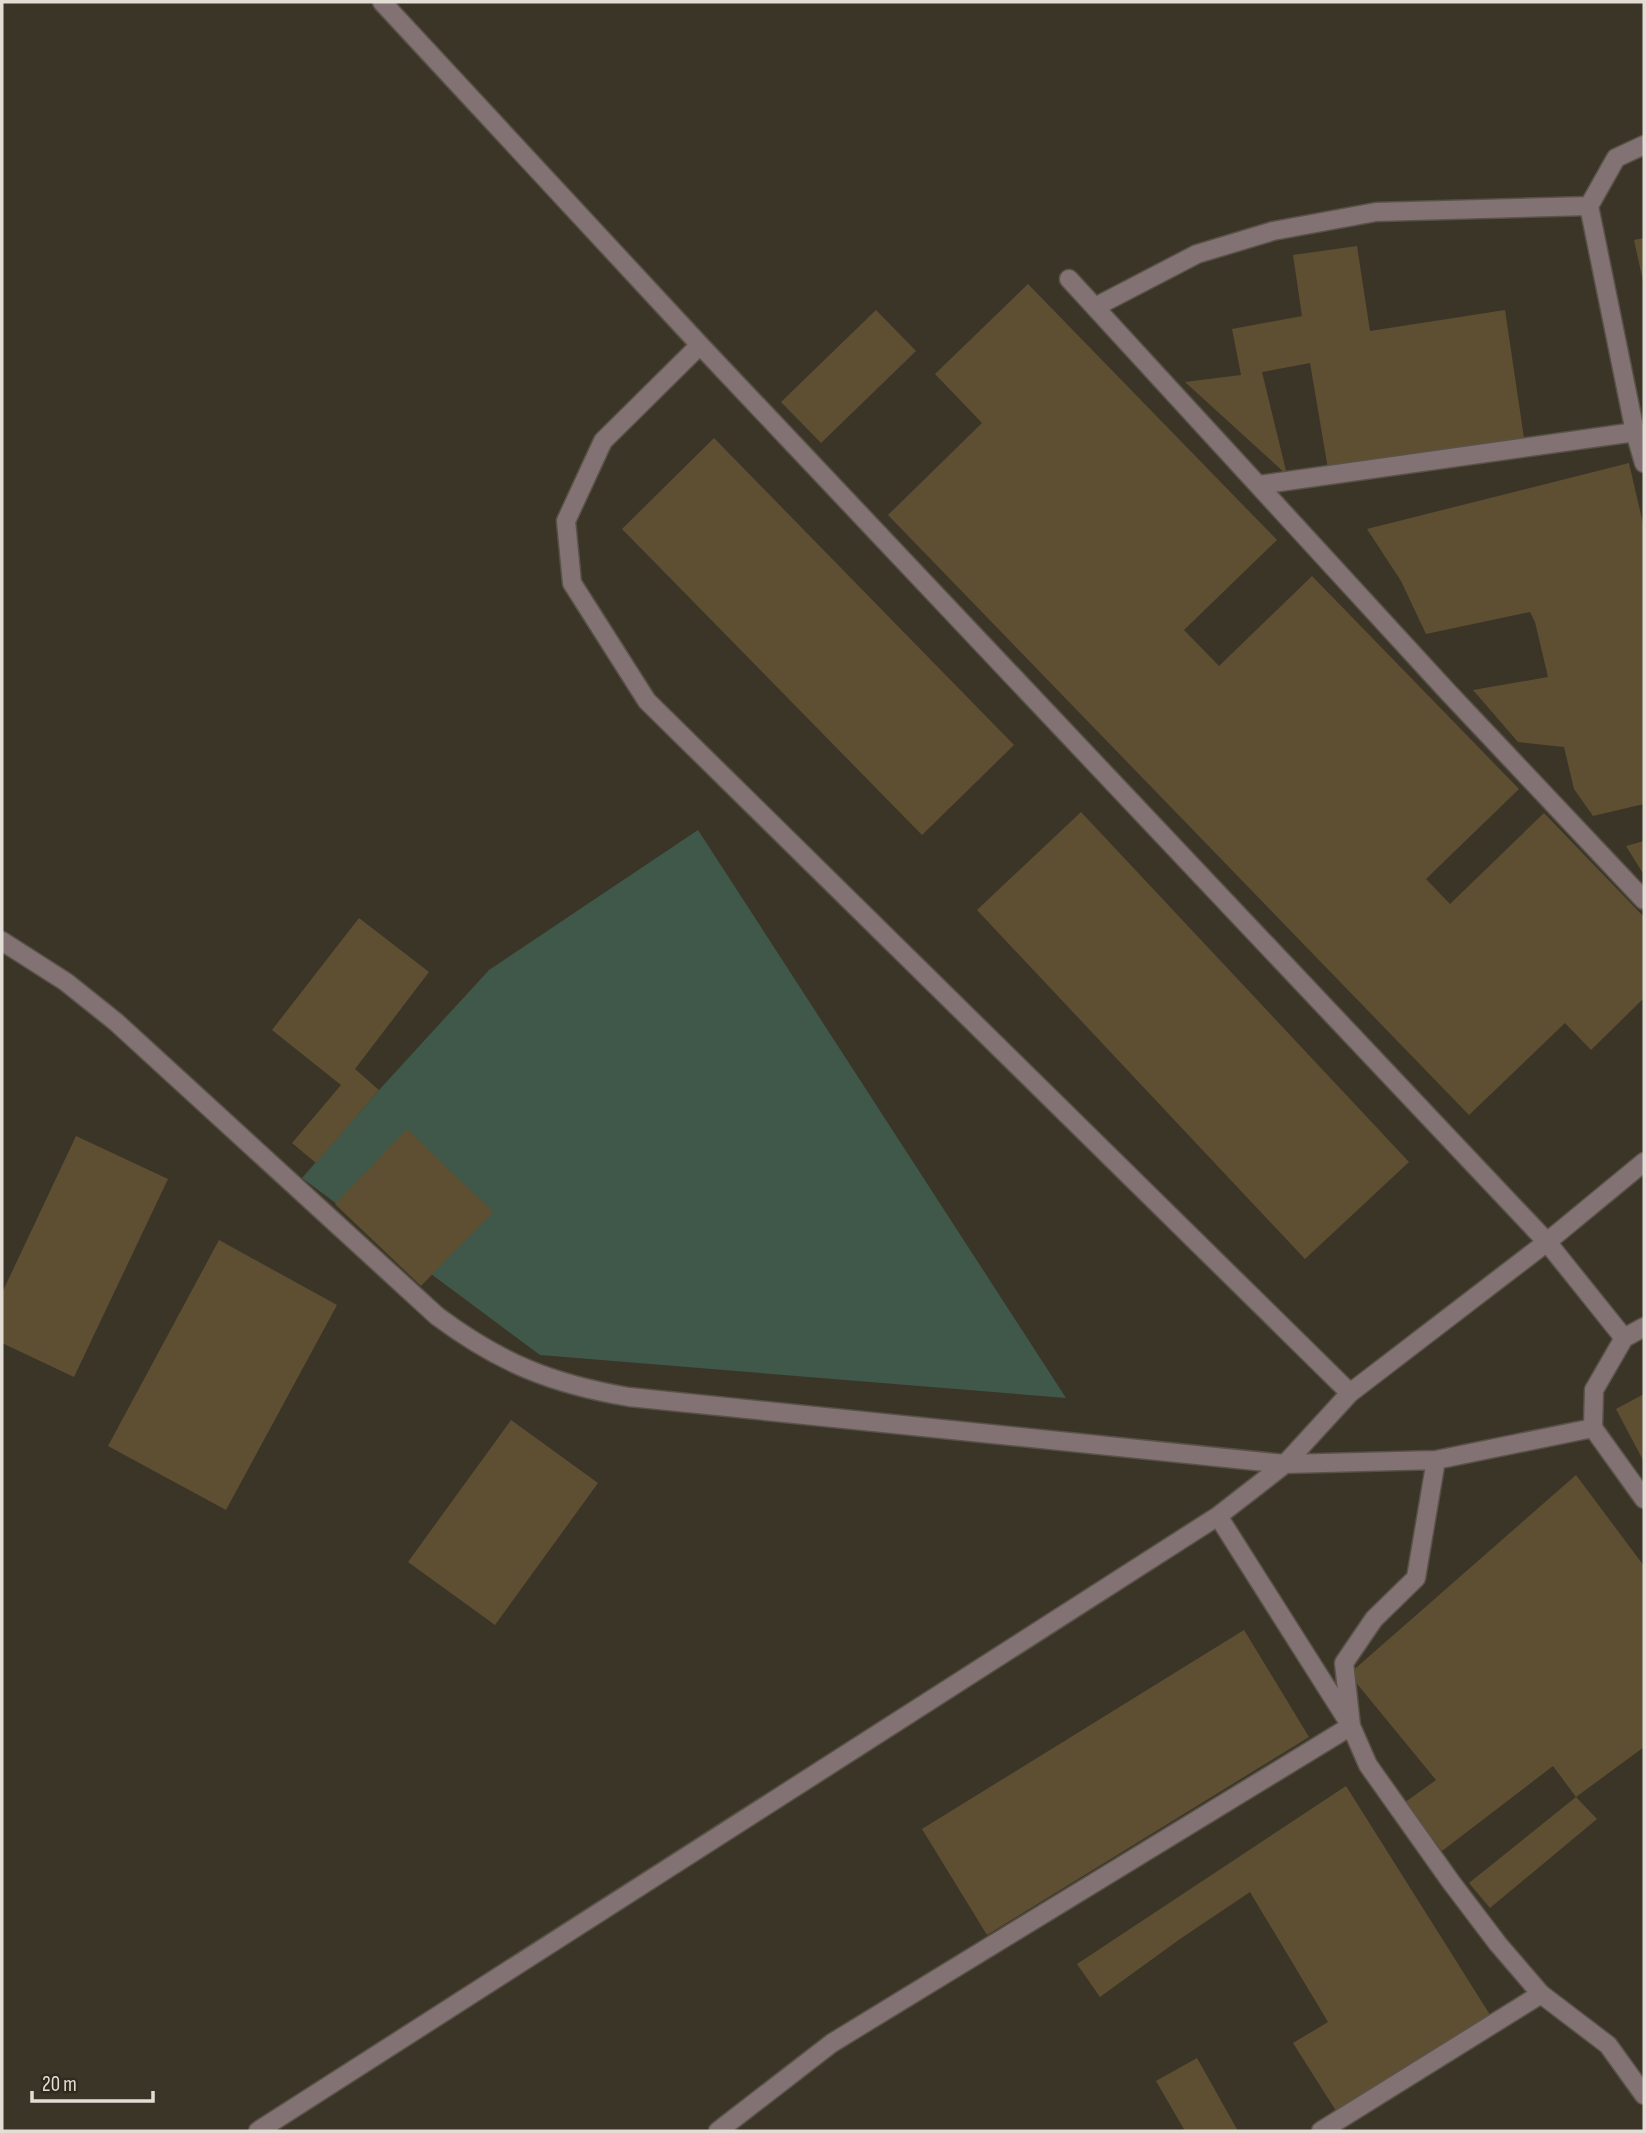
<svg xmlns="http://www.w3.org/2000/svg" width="1646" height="2133" font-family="'Sofia Sans Condensed',sans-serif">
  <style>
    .green { fill: #3f5849 }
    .building { fill: #5e4f32 }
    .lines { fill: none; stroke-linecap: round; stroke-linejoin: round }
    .minor-casing { stroke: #595347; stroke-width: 21 }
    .minor { stroke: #837274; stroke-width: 18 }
  </style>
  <rect width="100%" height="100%" fill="#3b3528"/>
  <path class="green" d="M698 830 1066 1398 540 1355 302 1178 379 1090 489 970Z"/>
  <path class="building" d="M1644 238V281H1643L1634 240Z
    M1357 246 1370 331 1505 310 1524 438 1328 469 1310 363 1262 372 1287 475 1185 382 1241 375 1232 329 1302 316 1293 255Z
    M1028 284 1277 540 1184 630 1219 666 1312 576 1519 789 1426 879 1450 904 1544 813 1644 917V998L1591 1050 1565 1023 1469 1115 888 515 982 423 935 374Z
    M876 310 916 351 821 443 781 402Z
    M714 438 1014 745 922 835 622 529Z
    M1629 463 1644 528V804L1593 816 1574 789 1564 747 1518 742 1473 690 1548 677 1535 622 1530 612 1426 634 1401 581 1367 529Z
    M1081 812 1409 1162 1305 1259 977 910Z
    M1644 841V875L1626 846Z
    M359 918 429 972 355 1069 379 1090 316 1163 292 1143 341 1085 272 1030Z
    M407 1129 493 1212 421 1286 335 1204Z
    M76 1136 168 1179 74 1377 2 1343V1293Z
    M219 1240 337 1305 226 1510 108 1446Z
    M1644 1394V1462L1616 1409Z
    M511 1420 598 1483 495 1625 408 1562Z
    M1576 1475 1644 1566V1747L1576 1797 1597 1819 1490 1908 1469 1883 1576 1797 1553 1766 1442 1851 1404 1803 1436 1780 1349 1674Z
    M1244 1630 1309 1737 987 1935 922 1829Z
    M1346 1786 1492 2018 1338 2114 1293 2043 1328 2022 1250 1892 1180 1939 1100 1997 1077 1964Z
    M1197 2058 1238 2131H1185L1156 2081Z"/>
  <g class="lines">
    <defs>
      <path id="minor" d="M382 2 700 345 1547 1242 1624 1338
        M1644 145 1616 158 1589 206 1635 432 1644 463
        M1069 279 1447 691 1644 900
        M1095 307 1197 254 1273 231 1376 212 1589 206
        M700 345 603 441 566 521 572 583 647 701 1350 1393
        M1259 485 1635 432
        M2 941 66 982 116 1022 437 1316C500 1363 552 1384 629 1397L1285 1464 1436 1460 1593 1428 1644 1499
        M1593 1428 1594 1390 1624 1338 1644 1327
        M1218 1516 1351 1726 1368 1765 1451 1882 1498 1944 1541 1994 1608 2045 1644 2095
        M258 2131 1218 1516 1285 1464 1350 1393 1547 1242 1644 1162
        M718 2131 832 2043 1351 1726 1344 1663 1374 1619 1416 1578 1436 1460
        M1321 2131 1541 1994"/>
    </defs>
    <use href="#minor" class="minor-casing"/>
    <use href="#minor" class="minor"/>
  </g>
  <rect width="1646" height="2133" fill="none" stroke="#e2ded6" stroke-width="7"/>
  <path d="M32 2091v10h121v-10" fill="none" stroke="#e2ded6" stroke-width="3.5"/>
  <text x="42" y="2091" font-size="21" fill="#e2ded6" stroke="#312b1e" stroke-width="5" paint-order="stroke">20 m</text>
</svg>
